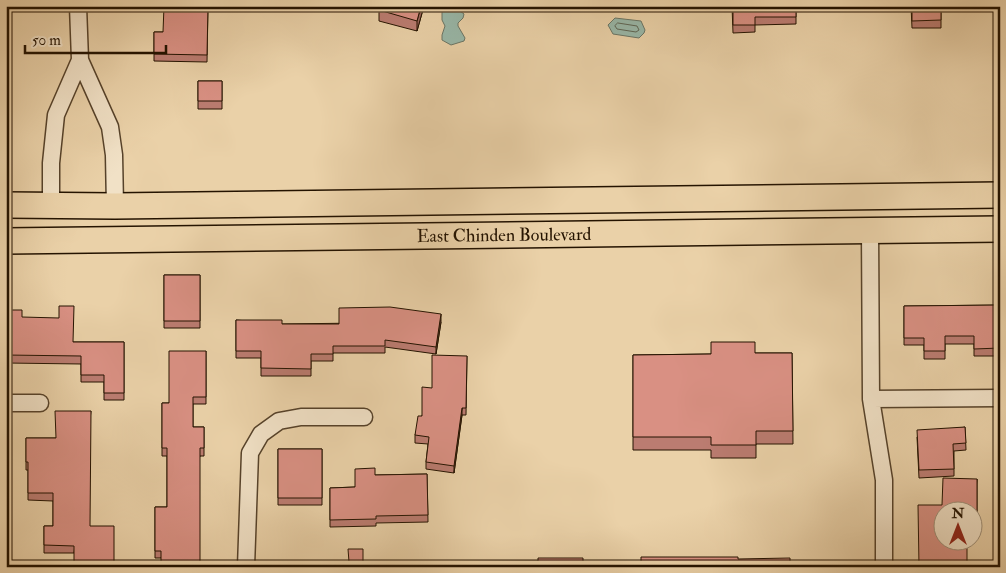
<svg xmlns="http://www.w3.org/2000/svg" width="1006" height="573" font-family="'IM FELL Double Pica',serif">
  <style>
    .water { fill: #98b7a8; stroke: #6a7565 }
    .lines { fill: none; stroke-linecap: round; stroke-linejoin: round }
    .shore { stroke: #5e6554; stroke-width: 1 }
    .minor-casing { stroke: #56422a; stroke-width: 19 }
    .primary-casing { stroke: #241300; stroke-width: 28 }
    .minor { stroke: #f1e1c6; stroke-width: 16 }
    .primary { stroke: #ead1a8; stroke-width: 25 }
    .wall { fill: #bb7c71; stroke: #241300 }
    .shaded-wall { fill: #98655c; stroke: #241300 }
    .building { fill: #d99083; stroke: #241300 }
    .labels { text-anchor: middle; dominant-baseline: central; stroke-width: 5; stroke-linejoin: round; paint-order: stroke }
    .street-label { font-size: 18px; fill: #241300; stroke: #f1e1c6 }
  </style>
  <rect width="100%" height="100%" fill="#ead1a8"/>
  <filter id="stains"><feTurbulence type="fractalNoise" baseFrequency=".004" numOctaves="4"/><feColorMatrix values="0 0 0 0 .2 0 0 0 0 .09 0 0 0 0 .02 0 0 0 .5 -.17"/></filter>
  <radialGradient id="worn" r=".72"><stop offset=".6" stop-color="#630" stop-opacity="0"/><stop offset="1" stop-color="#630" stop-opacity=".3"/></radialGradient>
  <path class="water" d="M442 6H451C455 10 460 10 464 14L463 18 458 23V26L465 38 464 41 451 45 442 40V35L445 26 442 20Z
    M615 18 641 21 645 30 644 33 639 38 613 34 608 25Z"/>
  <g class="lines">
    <path class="shore" d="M618 23 637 26 639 30 636 32 617 29 615 26Z"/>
    <defs>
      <path id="minor" d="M78 6 80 60 110 127 114 155 115 206
        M51 205V163L56 115 80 60
        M870 230 871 399 884 480V567
        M871 399 1000 398
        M6 403H40
        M246 567 250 453 261 434 279 421 301 417H364"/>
      <g id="primary">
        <path d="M6 205 115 206 1000 195"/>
        <path id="s1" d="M6 241 1000 229"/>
      </g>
    </defs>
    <use href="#minor" class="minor-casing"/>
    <use href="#primary" class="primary-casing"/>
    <use href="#minor" class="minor"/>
    <use href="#primary" class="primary"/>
  </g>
  <path class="wall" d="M208 6 207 62 154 61V32H163Z
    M380 6H424L417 31 379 21V10Z
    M732 6H796V24L755 25V32L733 33Z
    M911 6H941V28H912Z
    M198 81H222V109H198Z
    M164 275H200V328H164Z
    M1000 305V356H974V344H945V359H924V345H904V306Z
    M6 310 73 342H124V400H104V382H81V364L6 363Z
    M236 320 282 324 441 322 436 354 385 347V353H333V361H311V376H261V358H236Z
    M206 351V404H193V427H204V456H200L161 558H155V507H167V456H162V403H169Z
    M755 353H792L793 444H756V458H711V450H633V355L711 354Z
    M467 356 466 415H462L454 473 426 469V462L428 444 415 443V435L432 388Z
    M91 411 74 553H44V526H53V501L28 500V470H26V438H56Z
    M965 427 966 450 954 451V476L919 478 917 437Z
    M278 449H322V505H278Z
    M427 474 428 522 376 523V526L330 527V488L355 487 375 475Z
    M977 479V532H974V510Z"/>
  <path class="shaded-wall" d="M421 6H424L417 31V21Z
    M441 314V322L436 354V347Z
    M462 408V415L454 473V466Z"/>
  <path class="building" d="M164 6H208L207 55 154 54V32H163Z
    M380 6H421L417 21 379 10Z
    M733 6H796V17H755V25H733Z
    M912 6H941V20L912 21Z
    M198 81H222V101H198Z
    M164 275H200V321H164Z
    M1000 305V348L974 349V336H945V351H924V338H904V306Z
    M59 306H74L73 342H124V393H104V375H81V356L6 355V310H22V317L59 318Z
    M390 307 441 314 436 347 385 340V346H333V354H311V369L261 368V351H236V320H282V324H339V308Z
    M711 342H755V353H792L793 431H756V445H711V437H633V355L711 354Z
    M169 351H206V397H193V427H204V448H200V567H161V551H155V507H167V448H162V403H169Z
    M432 355 467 356 466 408H462L454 466 426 462 429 437 415 435 418 416H422V387L432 388Z
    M55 411H91L90 526H114V567H74V546L44 545V526H53V493H28V462H26V438H56Z
    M965 427 966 443 953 444 954 469 919 470 917 430Z
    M278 449H322V498H278Z
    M375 468V475L427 474 428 515 376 516V519L330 520V488L355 487V469Z
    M943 478 977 479V525H974V510H944V540H967V567H919L918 505H942Z
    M348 549H363V562L538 561V558H583V563H641V557H738V559L790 558V562H842V567H278V566H330V562H349Z"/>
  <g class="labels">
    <g class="street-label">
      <text stroke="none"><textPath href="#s1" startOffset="498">East Chinden Boulevard</textPath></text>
    </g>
  </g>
  <rect width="1006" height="573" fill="none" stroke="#ead1a8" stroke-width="25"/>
  <rect x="8" y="8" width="991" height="558" fill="none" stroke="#241300" stroke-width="2.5"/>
  <rect x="12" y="12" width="981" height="548" fill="none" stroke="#241300"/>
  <g transform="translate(958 526)"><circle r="24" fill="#f1e1c6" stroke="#9f8f77"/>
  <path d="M0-4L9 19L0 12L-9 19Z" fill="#8f2418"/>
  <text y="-8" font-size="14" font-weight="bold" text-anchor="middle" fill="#241300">N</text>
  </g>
  <path d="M25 45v8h141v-8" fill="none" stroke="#241300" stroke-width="2.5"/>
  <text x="32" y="45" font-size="15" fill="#241300" stroke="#f1e1c6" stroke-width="4" paint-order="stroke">50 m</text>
  <rect width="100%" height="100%" filter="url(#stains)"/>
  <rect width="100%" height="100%" fill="url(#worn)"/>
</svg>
